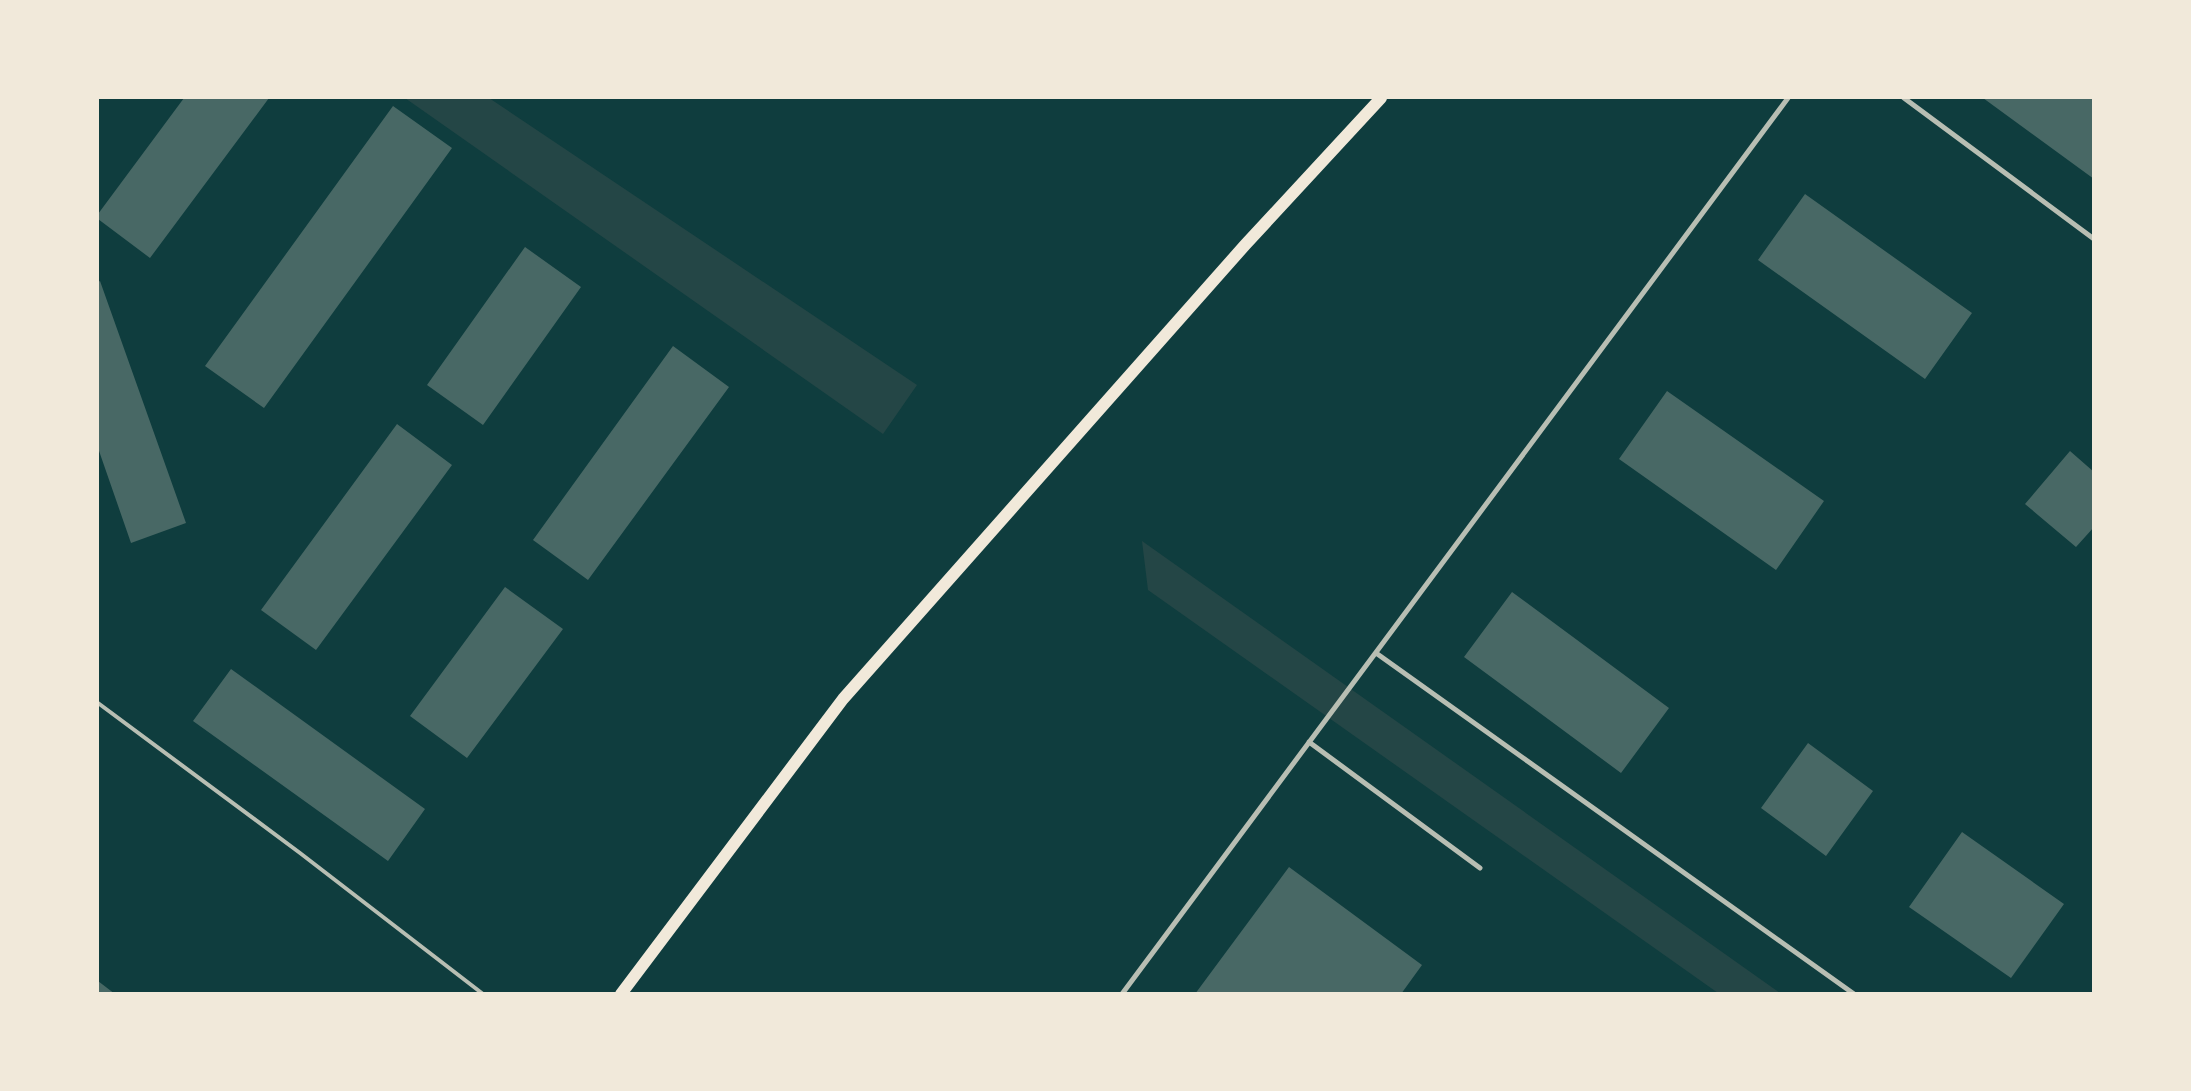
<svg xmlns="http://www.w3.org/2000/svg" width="2191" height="1091" font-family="Helvetica,sans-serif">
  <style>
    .green { fill: #244646 }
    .building { fill: #486865 }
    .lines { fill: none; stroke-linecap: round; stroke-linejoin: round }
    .service { stroke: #b8beb3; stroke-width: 4 }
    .minor { stroke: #b8beb3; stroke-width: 5 }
    .primary { stroke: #f1e9da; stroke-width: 12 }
  </style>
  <rect width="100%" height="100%" fill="#0f3d3e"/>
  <path class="green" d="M405 98H489L917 385 883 434Z
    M1142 541 1780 993H1718L1148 590Z"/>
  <path class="building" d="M184 98H269L150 258 98 219V214Z
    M1983 98H2094V179Z
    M393 106 452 148 264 408 205 366Z
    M1805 194 1972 313 1925 379 1758 260Z
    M525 247 581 287 483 425 427 385Z
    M100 281 186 523 131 543 98 448V282Z
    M673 346 729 387 588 580 533 540Z
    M1667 391 1824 501 1776 570 1619 459Z
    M397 424 452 465 316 650 261 610Z
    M2070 451 2094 472V527L2076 547 2025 504Z
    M505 587 563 629 467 758 410 716Z
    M1512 592 1669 708 1621 773 1464 657Z
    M231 669 425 809 388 861 193 721Z
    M1808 743 1873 791 1826 856 1761 808Z
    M1962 832 2064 904 2011 978 1909 907Z
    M1289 867 1422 965 1401 994H1195Z
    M98 981 115 994H98Z"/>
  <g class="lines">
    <path class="service" d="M98 703 300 853 483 994"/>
    <path class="minor" d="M1904 98 2094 239
      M1376 653 1854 994
      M1309 742 1480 868
      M1122 994 1788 98"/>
    <path class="primary" d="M621 994 843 699 1245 245 1381 98"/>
  </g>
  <rect width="2191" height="1091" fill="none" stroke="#f1e9da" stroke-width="198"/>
</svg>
